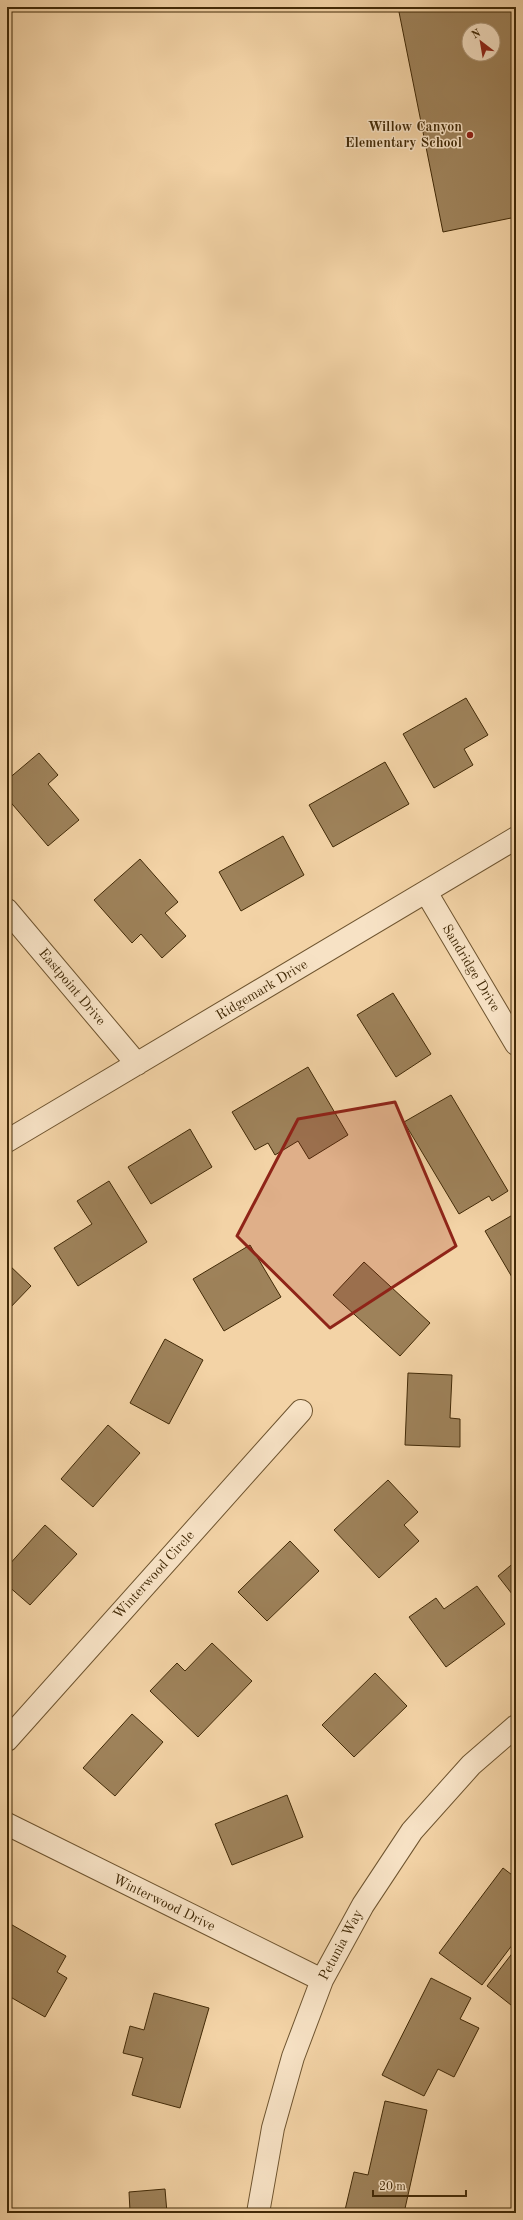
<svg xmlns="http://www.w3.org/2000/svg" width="523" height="2220" font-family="'Old Standard TT',serif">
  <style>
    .building { fill: #9e825a; stroke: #422a07; fill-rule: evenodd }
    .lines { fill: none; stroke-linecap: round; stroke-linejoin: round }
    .minor-casing { stroke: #6e542f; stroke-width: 24 }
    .minor { stroke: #f7e2c5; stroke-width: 22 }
    .marked { fill: #8f2418; fill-opacity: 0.2; stroke: #8f2418; stroke-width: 3; stroke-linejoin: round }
    .poi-dot { fill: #8f2418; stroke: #f7e2c5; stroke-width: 1.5 }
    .labels { text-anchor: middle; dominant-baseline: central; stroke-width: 3; stroke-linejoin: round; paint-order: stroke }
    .poi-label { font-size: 14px; font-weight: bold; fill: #422a07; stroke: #f7e2c5; text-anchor: end }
    .street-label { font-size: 14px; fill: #422a07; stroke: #f7e2c5 }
  </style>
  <rect width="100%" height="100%" fill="#f3d3a6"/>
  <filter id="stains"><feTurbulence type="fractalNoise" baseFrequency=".005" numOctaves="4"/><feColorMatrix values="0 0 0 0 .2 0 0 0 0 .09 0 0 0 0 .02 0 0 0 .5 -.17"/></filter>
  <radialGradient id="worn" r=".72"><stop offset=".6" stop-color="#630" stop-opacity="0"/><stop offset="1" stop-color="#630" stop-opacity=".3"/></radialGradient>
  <path class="building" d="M398 7H516V217L443 232ZM469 30H493V54H469Z
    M466 698 488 735 464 749 473 765 434 788 403 734Z
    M39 753 58 775 48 784 79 820 48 846 7 798V780Z
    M385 762 409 804 333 847 309 805Z
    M283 836 304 875 241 911 219 872Z
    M140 859 178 902 165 913 186 936 162 958 141 934 132 943 94 900Z
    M393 993 431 1054 396 1077 357 1015Z
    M308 1067 348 1135 309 1159 298 1141 275 1155 268 1143 255 1150 232 1112Z
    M451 1095 508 1191 492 1201 489 1196 459 1214 404 1122Z
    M190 1129 212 1167 151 1204 128 1167Z
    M109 1181 147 1242 78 1286 54 1248 92 1224 77 1201Z
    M516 1213V1284L485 1231Z
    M250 1245 281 1297 224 1331 193 1279Z
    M364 1262 430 1323 400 1356 333 1295Z
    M7 1263 31 1286 7 1311Z
    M165 1339 203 1360 169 1424 130 1403Z
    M408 1373 452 1375 450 1418 460 1419V1447L405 1445Z
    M108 1425 140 1453 93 1507 61 1479Z
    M388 1480 418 1512 404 1525 419 1541 379 1578 334 1530Z
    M45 1525 77 1554 30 1605 7 1585V1567Z
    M290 1541 319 1571 267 1621 238 1592Z
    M516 1561V1599L498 1576Z
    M477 1586 505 1624 446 1667 409 1617 436 1598 444 1609Z
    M212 1643 252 1681 198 1737 150 1691 177 1663 185 1671Z
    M375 1673 407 1706 354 1757 322 1725Z
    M132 1714 163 1742 115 1796 83 1768Z
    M287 1795 303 1837 232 1865 215 1824Z
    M503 1868 516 1878V1940L482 1985 439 1953Z
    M7 1922 66 1956 57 1972 67 1978 45 2017 7 1995Z
    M514 1951 516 1953V2009L487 1986Z
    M431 1978 471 1998 460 2019 479 2028 454 2077 438 2069 424 2096 382 2075Z
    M154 1993 209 2008 180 2108 132 2095 143 2058 123 2053 130 2026 144 2030Z
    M385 2101 427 2110 404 2213H358L345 2210 354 2172 368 2175Z
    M165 2189 167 2213H111L130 2211 129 2192Z"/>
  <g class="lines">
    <defs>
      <path id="minor" d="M426 892 516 1044
        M7 910 137 1064
        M7 1141 516 838
        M7 1740 301 1411
        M7 1824 322 1980
        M258 2213 273 2128 293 2057 322 1980 363 1905 412 1831 471 1765 516 1726"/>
    </defs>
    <use href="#minor" class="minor-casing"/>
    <use href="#minor" class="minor"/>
  </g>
  <path class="marked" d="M395 1102 456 1246 330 1328 237 1236 298 1119Z"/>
  <circle class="poi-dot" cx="470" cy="135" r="4"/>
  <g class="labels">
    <g class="poi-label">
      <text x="462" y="127">Willow Canyon<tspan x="462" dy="16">Elementary School</tspan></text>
    </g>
    <g class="street-label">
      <text transform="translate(471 968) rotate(59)">Sandridge Drive</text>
      <text transform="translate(72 987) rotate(50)">Eastpoint Drive</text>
      <text transform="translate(262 990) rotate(-31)">Ridgemark Drive</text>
      <text transform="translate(154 1575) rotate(-48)">Winterwood Circle</text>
      <text transform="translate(164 1903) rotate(26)">Winterwood Drive</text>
      <text transform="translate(341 1945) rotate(-62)">Petunia Way</text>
    </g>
  </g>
  <rect width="523" height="2220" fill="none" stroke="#f3d3a6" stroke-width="24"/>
  <rect x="8" y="8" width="507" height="2204" fill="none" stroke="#422a07" stroke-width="2"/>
  <rect x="12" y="12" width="499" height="2196" fill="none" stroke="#422a07"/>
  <g transform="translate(481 42) rotate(329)"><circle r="19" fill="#f7e2c5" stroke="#af9879"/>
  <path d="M0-3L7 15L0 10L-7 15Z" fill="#8f2418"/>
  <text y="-6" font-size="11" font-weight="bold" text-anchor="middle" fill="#422a07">N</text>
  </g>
  <path d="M373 2190v6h93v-6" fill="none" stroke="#422a07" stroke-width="2"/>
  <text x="379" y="2190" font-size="12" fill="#422a07" stroke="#f7e2c5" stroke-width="3" paint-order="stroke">20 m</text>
  <rect width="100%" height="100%" filter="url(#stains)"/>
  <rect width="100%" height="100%" fill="url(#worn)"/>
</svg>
